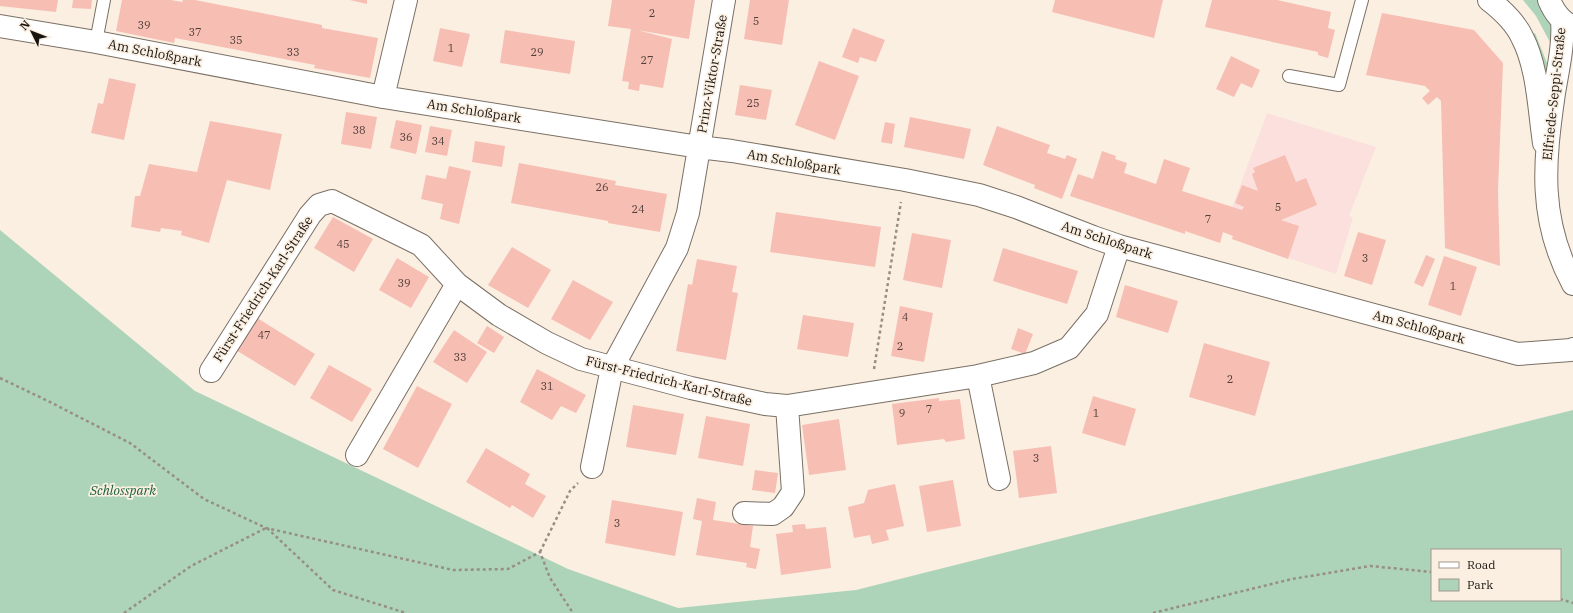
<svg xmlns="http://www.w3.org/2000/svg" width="1573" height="613" font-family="'IBM Plex Serif',serif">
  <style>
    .education { fill: #fbe0de }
    .green { fill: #add4b9; fill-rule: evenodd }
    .building { fill: #f7beb4 }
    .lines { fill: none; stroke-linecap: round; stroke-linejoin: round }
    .service-casing { stroke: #7a7065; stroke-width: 14 }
    .minor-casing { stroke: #7a7065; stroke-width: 24 }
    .tertiary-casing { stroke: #7a7065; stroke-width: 24 }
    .path { stroke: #978f85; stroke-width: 2.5; stroke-dasharray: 3 3; stroke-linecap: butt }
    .service { stroke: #fff; stroke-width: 12 }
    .minor { stroke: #fff; stroke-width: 22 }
    .tertiary { stroke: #fff; stroke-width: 22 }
    .labels { text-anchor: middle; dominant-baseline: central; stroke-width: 3.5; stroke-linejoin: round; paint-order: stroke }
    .number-label { font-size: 11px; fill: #503f39 }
    .street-label { font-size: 13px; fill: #181510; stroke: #fbefe2 }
    .park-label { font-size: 13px; font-style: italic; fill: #155f37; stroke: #fbefe2 }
  </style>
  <rect width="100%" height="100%" fill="#fbefe2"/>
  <path class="education" d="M1267 113 1376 147 1349 216 1353 218 1336 274 1232 239 1233 236 1223 232Z"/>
  <path class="green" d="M1523 0H1537L1554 30 1552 46 1536 16Z
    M1535 33 1547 63 1552 64 1550 75 1541 73 1530 36Z
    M0 230 195 391 568 569 678 608 856 590 1573 410V613H0ZM1432 550H1560V600H1432Z"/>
  <path class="building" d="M0 0H58L56 12 0 6Z
    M73 0H92L91 9 72 8Z
    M122 0H171L182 2 183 0H195L322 25V28L378 38 370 78 314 68 315 65 175 38 174 43 116 31Z
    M350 0H367V4Z
    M612 0H695L689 39 637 30 672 39 663 88 640 84 639 91 628 89 629 82 622 81 631 29 608 26Z
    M750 0H789L782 45 744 39Z
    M1055 0H1163L1154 38 1052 12Z
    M1212 0H1277L1331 12 1328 28 1335 30 1328 58 1318 55V52L1205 27Z
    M1382 13 1474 30 1503 63 1498 191 1500 266 1445 248 1441 101 1437 97 1428 105 1422 98 1430 91 1425 86 1366 75Z
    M440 28 470 34 462 67 433 61Z
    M853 28 885 40 876 62 860 57 858 63 842 57Z
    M505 30 575 41 570 74 500 63Z
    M1231 56 1260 70 1252 88 1241 83 1234 97 1216 89Z
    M819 61 859 76 835 140 795 125Z
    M109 78 136 84 124 140 91 133 98 103 103 104Z
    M740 85 772 90 766 120 735 115Z
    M346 112 377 117 371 149 341 144Z
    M910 117 971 129 964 159 904 147Z
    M396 120 422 125 416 154 390 148Z
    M210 121 282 134 270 190 227 180 209 243 181 235 182 231 161 228 160 232 131 227 135 196H140L149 164 197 172Z
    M885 122 895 124 892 144 881 142Z
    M430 126 452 130 447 156 425 152Z
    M997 126 1050 145 1047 153 1065 159 1067 155 1077 159 1062 199 1034 188 1035 185 983 165Z
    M475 141 505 146 502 167 472 162Z
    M1102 151 1116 156 1115 159 1127 163 1124 173 1156 184 1164 159 1190 168 1182 191 1242 210 1244 207 1235 203 1242 185 1258 191 1252 174 1255 172 1253 168 1285 155 1296 182 1306 178 1317 205 1281 220 1299 226 1288 259 1232 239 1233 236 1223 232 1220 243 1185 231V234L1070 196 1078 174 1093 179Z
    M519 163 616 181 615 185 667 194 660 232 608 223V221L511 203Z
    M449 166 471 171 459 224 440 219 443 204 421 199 426 175 446 179Z
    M776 212 881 227 875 267 770 252Z
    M333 217 373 239 354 272 314 248Z
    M1358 232 1386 240 1372 285 1344 276Z
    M912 233 951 240 942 288 903 280Z
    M512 247 551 270 528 308 488 285Z
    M1003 248 1078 271 1067 304 993 281Z
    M1426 255 1435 259 1423 287 1414 283Z
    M1444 256 1477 267 1461 316 1428 305Z
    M397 258 429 277 411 308 379 290Z
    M697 259 737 266 732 292 738 293 726 360 676 351 688 284 692 285Z
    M573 280 613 302 590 340 551 319Z
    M1125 285 1178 301 1168 333 1116 317Z
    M900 306 933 313 924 362 891 356Z
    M803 315 854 323 848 357 797 349Z
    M254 316 315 354 295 386 234 349Z
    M487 326 504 337 494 353 477 343Z
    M1018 328 1033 334 1025 354 1011 349Z
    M454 330 487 352 467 383 433 362Z
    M1204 343 1270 362 1255 416 1189 397Z
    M329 365 372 389 352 422 310 398Z
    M537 369 586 395 576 413 561 406 552 420 520 402Z
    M417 386 452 404 418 468 383 449Z
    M1093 396 1136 409 1125 446 1082 433Z
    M939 398V401L960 399 965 439 946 442 944 439 897 445 892 404Z
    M633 405 684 414 676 455 626 447Z
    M706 416 750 424 743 466 698 458Z
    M839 419 846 470 809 475 802 425Z
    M1051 446 1057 493 1019 498 1013 451Z
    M486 448 530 474 525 484 546 496 533 518 512 505 510 508 466 482Z
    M755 470 778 473 775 493 752 490Z
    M953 480 961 526 927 532 919 486Z
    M895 484 904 526 886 530 889 540 872 544 870 535 854 538 848 507 864 503 868 490Z
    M697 498 716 502 713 520 753 526 750 547 760 549 756 569 746 567 747 563 696 555 702 521 693 519Z
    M612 500 683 512 675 556 605 543Z
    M805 524 806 529 826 527 831 568 781 575 776 534 793 532 792 525Z"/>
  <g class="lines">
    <defs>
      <path id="service" d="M96 42 104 0
        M1289 76 1339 85 1362 0"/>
      <path id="minor" d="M1489 0C1502 10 1515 22 1522 37 1538 67 1539 110 1544 143
        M0 26 96 42 383 97 699 147 732 151 905 180 979 195 1016 207 1093 237 1119 246 1518 354 1571 350 1573 349
        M383 97 406 0
        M211 371 310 215 319 205 332 201 421 245 457 284 499 315 547 343 581 359 691 388 765 404 787 406 978 376 1034 363 1069 348 1097 314 1119 246
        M978 376 999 479
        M357 455 457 284
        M592 467 612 368 677 248 688 213 724 0
        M744 513 773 514 783 507 793 492 787 406"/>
      <path id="tertiary" d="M1549 0C1554 12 1561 22 1573 27
        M1562 20C1564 44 1558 69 1554 93 1544 163 1538 219 1573 284"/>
    </defs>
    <use href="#service" class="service-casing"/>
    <use href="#minor" class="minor-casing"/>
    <use href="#tertiary" class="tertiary-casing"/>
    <path class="path" d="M874 369 901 202
      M0 378 50 402 130 443 204 499 266 528 453 570 508 569 540 552 550 578 573 613
      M267 528 333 590 406 613
      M540 552 570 491 578 483
      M1560 599 1573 603
      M124 613 191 566 266 528
      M1153 613 1292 579 1370 566 1432 572"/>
    <use href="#service" class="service"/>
    <use href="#minor" class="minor"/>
    <use href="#tertiary" class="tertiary"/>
  </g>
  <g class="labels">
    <g class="number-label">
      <text x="652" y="13">2</text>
      <text x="756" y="21">5</text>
      <text x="144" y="25">39</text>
      <text x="195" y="32">37</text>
      <text x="236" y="40">35</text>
      <text x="451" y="48">1</text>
      <text x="293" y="52">33</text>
      <text x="537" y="52">29</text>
      <text x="647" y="60">27</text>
      <text x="753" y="103">25</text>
      <text x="359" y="130">38</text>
      <text x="406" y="137">36</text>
      <text x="438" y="141">34</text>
      <text x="602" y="187">26</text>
      <text x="1278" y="207">5</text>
      <text x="638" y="209">24</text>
      <text x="1208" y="219">7</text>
      <text x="343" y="244">45</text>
      <text x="1365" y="258">3</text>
      <text x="404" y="283">39</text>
      <text x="1453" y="286">1</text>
      <text x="905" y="317">4</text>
      <text x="264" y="335">47</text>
      <text x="900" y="346">2</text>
      <text x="460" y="357">33</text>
      <text x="1230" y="379">2</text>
      <text x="547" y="386">31</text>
      <text x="929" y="409">7</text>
      <text x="902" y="413">9</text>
      <text x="1096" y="413">1</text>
      <text x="1036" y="458">3</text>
      <text x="617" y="523">3</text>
    </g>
    <g class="street-label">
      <text transform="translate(155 53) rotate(11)">Am Schloßpark</text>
      <text transform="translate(712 74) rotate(-80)">Prinz-Viktor-Straße</text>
      <text transform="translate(1554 94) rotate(-84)">Elfriede-Seppi-Straße</text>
      <text transform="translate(474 111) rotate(9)">Am Schloßpark</text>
      <text transform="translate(794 162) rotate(10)">Am Schloßpark</text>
      <text transform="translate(1107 240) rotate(18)">Am Schloßpark</text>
      <text transform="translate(263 289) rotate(-57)">Fürst-Friedrich-Karl-Straße</text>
      <text transform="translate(1419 327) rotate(15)">Am Schloßpark</text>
      <text transform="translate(669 381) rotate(14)">Fürst-Friedrich-Karl-Straße</text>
    </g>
    <g class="park-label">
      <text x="123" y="490">Schlosspark</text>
    </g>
  </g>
  <rect x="1431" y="549" width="130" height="52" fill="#fbefe2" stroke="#a0988e"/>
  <rect x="1439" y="562" width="20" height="6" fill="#ffffff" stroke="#a0988e"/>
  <text x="1467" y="569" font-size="12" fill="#181510">Road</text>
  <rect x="1439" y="579" width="20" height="12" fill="#add4b9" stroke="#a0988e"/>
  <text x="1467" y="589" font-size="12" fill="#181510">Park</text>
  <g transform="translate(32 32) rotate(313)" stroke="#fbefe2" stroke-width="3" paint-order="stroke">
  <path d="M0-3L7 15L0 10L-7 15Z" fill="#181510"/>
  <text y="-6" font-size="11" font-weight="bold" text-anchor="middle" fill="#181510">N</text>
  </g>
</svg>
